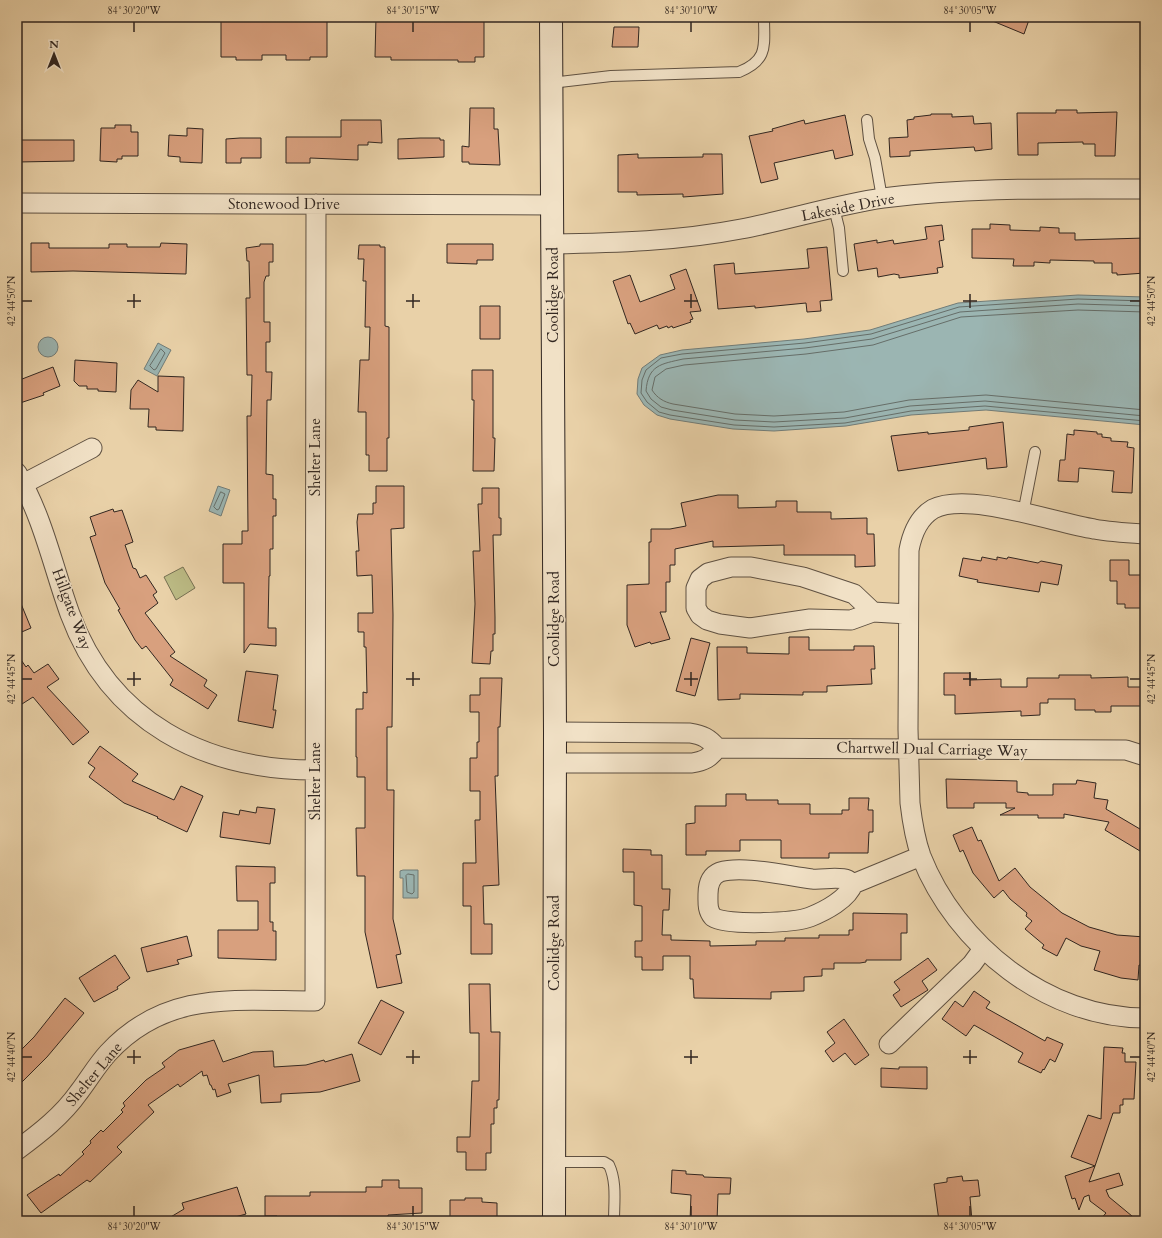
<svg xmlns="http://www.w3.org/2000/svg" width="1162" height="1238" font-family="Cardo,serif">
  <style>
    .green { fill: #bbba84; stroke: #767052 }
    .water { fill: #9bb5b2; stroke: #717c78 }
    .lines { fill: none; stroke-linecap: round; stroke-linejoin: round }
    .shore { stroke: #666e69; stroke-width: 1 }
    .building { fill: #d8a07e; stroke: #312620 }
    .lane-casing { stroke: #5f5142; stroke-width: 12 }
    .street-casing { stroke: #5f5142; stroke-width: 21 }
    .secondary-casing { stroke: #312620; stroke-width: 24 }
    .lane { stroke: #f1e1c6; stroke-width: 10 }
    .street { stroke: #f1e1c6; stroke-width: 19 }
    .secondary { stroke: #f1e1c6; stroke-width: 22 }
    .ticks { fill: none; stroke: #312620; stroke-width: 1.5 }
    .labels { text-anchor: middle; dominant-baseline: central; stroke-width: 3; stroke-linejoin: round; paint-order: stroke }
    .street-label { font-size: 15px; fill: #312620; stroke: #f1e1c6 }
    .neatline { fill: none; stroke: #312620; stroke-width: 1.5 }
    .ticks-label { font-size: 10px; text-anchor: middle; fill: #312620 }
  </style>
  <rect width="100%" height="100%" fill="#e9d1a8"/>
  <filter id="stains"><feTurbulence type="fractalNoise" baseFrequency=".005" numOctaves="4"/><feColorMatrix values="0 0 0 0 .2 0 0 0 0 .09 0 0 0 0 .02 0 0 0 .5 -.17"/></filter>
  <radialGradient id="worn" r=".72"><stop offset=".6" stop-color="#630" stop-opacity="0"/><stop offset="1" stop-color="#630" stop-opacity=".3"/></radialGradient>
  <path class="green" d="M183 567 195 588 176 600 164 577Z"/>
  <path class="water" d="M1078 295 1145 297V425L986 410 911 415 846 426 774 431 733 429 670 419 657 415 644 405 637 394 638 379 642 368 660 355 682 350 804 339 870 330 958 303Z
    M38 347a10 10 0 1 1 20 0a10 10 0 1 1-20 0Z
    M158 343 171 350 157 376 144 369Z
    M218 486 230 490 221 516 209 511Z
    M403 870H418V898H403V878H400V871Z"/>
  <g class="lines">
    <path class="shore" d="M1145 301 1078 299 959 307 871 334 805 343 682 354 661 358 646 370 642 380 641 393 647 402 659 412 670 415 734 425 774 427 845 423 911 411 985 406 1145 421
      M1145 306 1078 304 960 312 872 339 805 348 683 359C661 364 648 365 646 391L651 399 661 407 672 410 735 420 774 422 845 418 910 406 985 401 1145 416
      M1145 312 1078 310 961 317 873 345 806 354 684 365 666 369 655 377 652 390C657 398 664 402 673 404L735 414 774 416 844 412 909 400 986 395 1145 410
      M161 349 165 353 156 369 154 370 150 366Z
      M221 492 225 494 219 509 217 510 214 507Z
      M408 874 414 875V892L412 894 407 892 406 876Z"/>
  </g>
  <path class="building" d="M221 17H327V57H310V60H286V55H262V60H236V57H221Z
    M376 17H475V19H484V57H475V62H458V60H391V57H375Z
    M983 17H1030L1024 34Z
    M614 27H639L638 47H612Z
    M470 108H494V129H498L500 165 469 164V162H462V146L469 147Z
    M1056 110H1077V113L1117 112 1115 156H1095V144H1083V142L1038 143V155H1018L1017 113H1056Z
    M931 114H952V117L973 116 974 124 991 123 992 149 975 151 974 147 910 151V156L890 157 889 138 908 137 907 120 914 119V117L931 115Z
    M845 115 853 155 835 159 833 150 774 163 778 179 761 183 749 136 773 131 772 129 804 120 805 124Z
    M341 120H381L382 143 368 142V145H358V160L310 158V163H286V137H341Z
    M115 125H131V132H138V156H122V159H117V162L100 161 101 128H115Z
    M187 128 203 129 202 163 180 162V157L168 156 169 135 187 136Z
    M240 138H261V158H241V163H226V139Z
    M420 138H440V140H444V157L398 159V139Z
    M17 140H74V161L17 162Z
    M638 154V158L703 157V154H722L723 194 683 197V194L637 195V192H618V155Z
    M990 224 1010 225V230L1040 231V227L1059 228V233H1075V240L1145 238V273L1117 275V273H1112V263H1094V261L1050 260V263L1034 262V266H1013L1014 259 972 258V229H990Z
    M942 225 944 240 939 241 943 267 937 268 938 273 899 278V275L894 274 878 277 877 268 858 271 854 244 877 240V243L893 240 894 244 927 239 925 227Z
    M31 243H49V248H109V244H127V247H160L161 243 187 244 186 274 73 271 31 272Z
    M260 244H273V262H269V276H266L264 282V322H270V342H266V372H272L271 400H267L266 474 273 475V499H276V516H273V549H270V576H269L268 628H276V646L250 644 244 653V583H223V544H242V531H248L247 416H251L252 375H247L246 298H250L249 261H247L246 248 260 246Z
    M447 244H493V260H477V264L447 263Z
    M359 245H380V247H385V326L389 327V438H387V471H369V455H366V412H358L360 360H369L370 327H365L366 281H363L364 259H358Z
    M827 247 832 300 820 301 821 311 807 312 806 303 755 308V306L718 309 714 265 734 263 735 274 809 268 807 249Z
    M686 269 701 311 690 312 693 319 690 320 691 322 673 328 672 326 668 328 667 326 659 329 657 325 635 334 630 323 628 324 613 281 630 275 640 302 675 289 670 275Z
    M480 306H500V339H480Z
    M75 360 117 363 116 392 98 391V389H87V386H79L74 381Z
    M53 367 60 386 43 393 44 395 17 404V381Z
    M472 370H493V438H495L494 471H473L474 400H472Z
    M158 376 184 377 183 431 156 430V427H148L149 409H130L131 390 138 380 158 392Z
    M1003 422 1007 467 987 469 986 458 898 471 891 436 928 432V434L969 430V427Z
    M1074 430 1097 432V434H1102V437L1111 438V441L1128 442 1127 447 1134 448 1132 493 1112 492 1114 471 1079 468 1078 482 1058 481 1060 460H1065L1067 434 1074 435Z
    M376 486H404V528L391 529 393 615 392 727H387V790H394L393 919 401 954 396 955 402 983 377 988 365 932V876H357L356 828H365V777H357V757H356V709H363V692L367 693 366 647H364V632H358V613H373L372 575 357 576 356 551H359L357 522 358 514H373V503H376Z
    M482 488H499V518H501V535H493L495 617V634H493V651H491L490 664 472 663 475 604 473 551H480L478 504H482Z
    M718 495H738V508L776 507V501H797V512H831V519L867 518V534H874L875 566 855 567V555H784V545L713 547V541L675 549V565H670V582H666V612H660L670 639 651 644 650 642 635 647 627 625V585L649 584V542H651V529H670L686 526 681 503Z
    M113 509 114 512 122 510 129 530 133 542 125 545 133 568 136 569 140 578 146 575 157 592 153 595 158 603 145 613 175 652 170 656 207 680 204 686 217 695 208 709 170 685 173 680 146 646 142 649 135 640 118 610 120 609 105 583 90 537 96 535 90 517Z
    M982 557 997 560V557L1007 559 1008 557 1038 563 1041 561 1062 565 1058 585 1041 582 1039 592 977 582 978 580 959 576 963 558 981 561Z
    M1110 560H1129V575H1145V608H1125V604H1117V581H1110Z
    M17 594 31 628 17 634Z
    M789 637H809V650H854V646H874L875 669H871L872 684 827 686V692H803V695L740 694V699L718 700 717 647H747V653L789 654Z
    M691 638 710 643 695 696 676 691Z
    M17 654 26 667 28 665 34 673 48 664 59 679 47 687 89 732 73 745 33 697 22 704 17 696Z
    M246 671 278 675 273 710H276L273 728 238 721Z
    M944 673H970V680L1001 679V687H1027V678H1059V675H1091V678L1128 677V687H1145V706H1111V712H1095V710H1075V699H1048V703H1040V715L1021 716V711L955 714V695H944Z
    M480 678H502L500 727H498V776H495L499 885 483 886 484 924H492V954H471V906H463V863H476L475 820H480V791H470V758H477V742H479V712H470V695H480Z
    M100 746 138 774 132 781 174 800 181 786 203 796 187 832 157 818 158 817 124 803 89 777 95 768 88 763Z
    M946 779 1017 781V792L1028 793V795H1053V784H1076L1077 780 1096 783 1094 798 1108 800 1106 809 1145 832V854L1105 830 1109 822 1064 814V818H1038V815H1000L1015 808H1006V803H974V808H947Z
    M726 794H746V800H778V804H810V814H842V810H849V798H869L868 810H873V832H869L868 853H829V858H781V840H740V851H706V855H686V824L695 823V806H726Z
    M257 807 275 809 270 844 220 837 223 812 239 815 240 810 256 813Z
    M972 827 978 841 981 840 999 881 1015 868 1030 887 1062 913 1089 927 1117 935 1145 937V962H1143V965H1139L1138 980 1121 978 1094 970 1100 951 1081 946 1066 938 1057 956 1042 948 1044 945 1025 929 1032 921 1026 916 1027 913 1010 899 1003 890 994 898 973 873 963 850 960 852 953 835Z
    M623 849 651 850V855H662V889H670L669 910H663L662 935H671V940L710 941V946L756 945V941H785V938H819V935H849V930H853V913L907 914V933H901V960H866V962L860 963H834V969H822V976L804 977V991L771 992V999L694 998 693 979H690V956H663V970H642V957H635V941H642V906L634 905V872H623Z
    M236 866 275 867V883H270V922H273V931H276V960L218 958V930H258V901H237Z
    M187 936 192 956 177 960 179 964 147 972 141 948Z
    M115 955 130 978 117 987 118 989 94 1002 79 978Z
    M928 958 937 970 922 981 928 990 901 1007 893 995 900 990 894 982Z
    M469 984H490L491 1032H500L499 1100H497V1108H494V1124H491V1153H486V1170H466V1152H457V1137H470L472 1081H479V1033H470Z
    M974 991 990 1002 986 1008 1045 1041 1047 1037 1063 1044 1055 1062 1050 1059 1044 1070 1043 1069 1041 1073 1018 1062 1023 1053 974 1025 966 1036 942 1019 955 1001 963 1007Z
    M65 998 84 1013 47 1057 17 1087V1054L34 1037Z
    M381 1000 404 1012 381 1055 358 1043Z
    M844 1019 869 1055 855 1065 845 1053 833 1062 825 1051 835 1043 827 1032Z
    M214 1040 223 1062 253 1052 273 1051 274 1067 306 1065 324 1060 325 1062 352 1054 360 1081 320 1092 281 1094V1102L261 1103 259 1075 228 1084 231 1092 217 1097 215 1089 213 1090 211 1085H210L207 1075 203 1076 202 1071 180 1087 178 1084 148 1105 154 1112 117 1147 122 1152 90 1182 87 1180 41 1213 27 1195 59 1174 60 1176 84 1154 82 1152 91 1143 90 1141 101 1130 103 1132 123 1112 121 1110 125 1106 123 1103 146 1080 165 1067 162 1063 179 1050Z
    M1104 1047 1123 1048 1122 1053H1125V1062H1136L1134 1099H1123V1105H1120V1113H1113L1095 1166 1071 1157 1088 1115 1101 1119Z
    M899 1067H927V1089L881 1087V1068L899 1069Z
    M1095 1166 1089 1182 1119 1173 1123 1185 1106 1190 1109 1197 1138 1221H1099L1106 1213 1090 1201 1089 1195 1084 1197 1079 1210 1075 1198 1072 1199 1065 1176Z
    M672 1170 686 1171V1174L703 1175 704 1177 731 1178 730 1194H718L717 1221H690L691 1195 671 1193Z
    M962 1176 963 1181 978 1180 980 1196 970 1197 972 1221H939L934 1184 947 1182V1178Z
    M382 1180H399V1188H422V1213L388 1215V1221H282L277 1219V1216H265V1196H310V1192H366V1187H382Z
    M237 1187 246 1214 221 1221H164L184 1209 182 1203Z
    M465 1198H482V1202L497 1203V1221H450V1200H465Z"/>
  <g class="lines">
    <defs>
      <path id="lane" d="M551 83 611 76 739 72C769 60 764 45 764 17
        M867 120 869 139 875 158 882 198
        M834 208 839 228 843 271
        M1023 514 1035 452
        M554 1162H604L609 1165C617 1182 614 1202 614 1221"/>
      <path id="street" d="M17 203 552 205
        M552 244C616 243 679 241 741 229 789 220 835 205 883 198 970 187 1058 189 1145 189
        M17 473C43 517 53 567 70 614 110 722 204 770 315 770
        M23 484 92 448
        M1145 534C1128 533 1110 532 1094 529 1055 523 967 491 933 509 918 518 912 534 909 550L908 729 910 803C912 820 915 839 921 856 956 945 1047 1018 1145 1018
        M873 612 854 594 803 577 751 567H731L708 573 700 579 696 588V608L700 615 707 620 720 624 750 628 810 619 851 620 873 612 908 614
        M555 732 690 733C702 735 709 738 717 748 710 758 704 761 692 763H555
        M717 748 1126 750 1145 756
        M853 884C853 883 849 881 848 880 838 876 823 880 812 879 787 876 743 865 720 872 710 876 708 885 708 894 708 903 707 910 713 917 727 926 794 923 810 917 825 911 848 899 853 884L921 856
        M889 1044 972 964 983 949
        M17 1150C40 1133 62 1116 79 1092 89 1079 97 1065 108 1053 167 989 237 1001 315 1001L316 204"/>
      <path id="secondary" d="M551 17 555 732 554 1221"/>
    </defs>
    <use href="#lane" class="lane-casing"/>
    <use href="#street" class="street-casing"/>
    <use href="#secondary" class="secondary-casing"/>
    <use href="#lane" class="lane"/>
    <use href="#street" class="street"/>
    <use href="#secondary" class="secondary"/>
  </g>
  <path class="ticks" d="M134 22V32M413 22V32M691 22V32M970 22V32M134 294V308M413 294V308M691 294V308M970 294V308M22 301H32M127 301H141M406 301H420M684 301H698M963 301H977M1130 301H1140M134 672V686M413 672V686M691 672V686M970 672V686M22 679H32M127 679H141M406 679H420M684 679H698M963 679H977M1130 679H1140M134 1050V1064M413 1050V1064M691 1050V1064M970 1050V1064M22 1057H32M127 1057H141M406 1057H420M684 1057H698M963 1057H977M1130 1057H1140M134 1206V1216M413 1206V1216M691 1206V1216M970 1206V1216"/>
  <g class="labels">
    <g class="street-label">
      <text x="284" y="204">Stonewood Drive</text>
      <text transform="translate(848 207) rotate(-11)">Lakeside Drive</text>
      <text transform="translate(553 295) rotate(-90)">Coolidge Road</text>
      <text transform="translate(315 457) rotate(-90)">Shelter Lane</text>
      <text transform="translate(72 609) rotate(69)">Hillgate Way</text>
      <text transform="translate(554 619) rotate(-90)">Coolidge Road</text>
      <text transform="translate(932 749) rotate(1)">Chartwell Dual Carriage Way</text>
      <text transform="translate(315 781) rotate(-90)">Shelter Lane</text>
      <text transform="translate(554 943) rotate(-90)">Coolidge Road</text>
      <text transform="translate(94 1074) rotate(-50)">Shelter Lane</text>
    </g>
  </g>
  <rect width="1162" height="1238" fill="none" stroke="#e9d1a8" stroke-width="44"/>
  <g transform="translate(54 54)" stroke="#f1e1c6" stroke-width="3" paint-order="stroke">
  <path d="M0-3L7 15L0 10L-7 15Z" fill="#312620"/>
  <text y="-6" font-size="11" font-weight="bold" text-anchor="middle" fill="#312620">N</text>
  </g>
  <rect x="22" y="22" width="1118" height="1194" class="neatline"/>
  <g class="ticks-label">
    <text x="134" y="14">84°30'20"W</text>
    <text x="413" y="14">84°30'15"W</text>
    <text x="691" y="14">84°30'10"W</text>
    <text x="970" y="14">84°30'05"W</text>
    <text transform="translate(11 301) rotate(-90)" y="4">42°44'50"N</text>
    <text transform="translate(1151 301) rotate(-90)" y="4">42°44'50"N</text>
    <text transform="translate(11 679) rotate(-90)" y="4">42°44'45"N</text>
    <text transform="translate(1151 679) rotate(-90)" y="4">42°44'45"N</text>
    <text transform="translate(11 1057) rotate(-90)" y="4">42°44'40"N</text>
    <text transform="translate(1151 1057) rotate(-90)" y="4">42°44'40"N</text>
    <text x="134" y="1230">84°30'20"W</text>
    <text x="413" y="1230">84°30'15"W</text>
    <text x="691" y="1230">84°30'10"W</text>
    <text x="970" y="1230">84°30'05"W</text>
  </g>
  <rect width="100%" height="100%" filter="url(#stains)"/>
  <rect width="100%" height="100%" fill="url(#worn)"/>
</svg>
